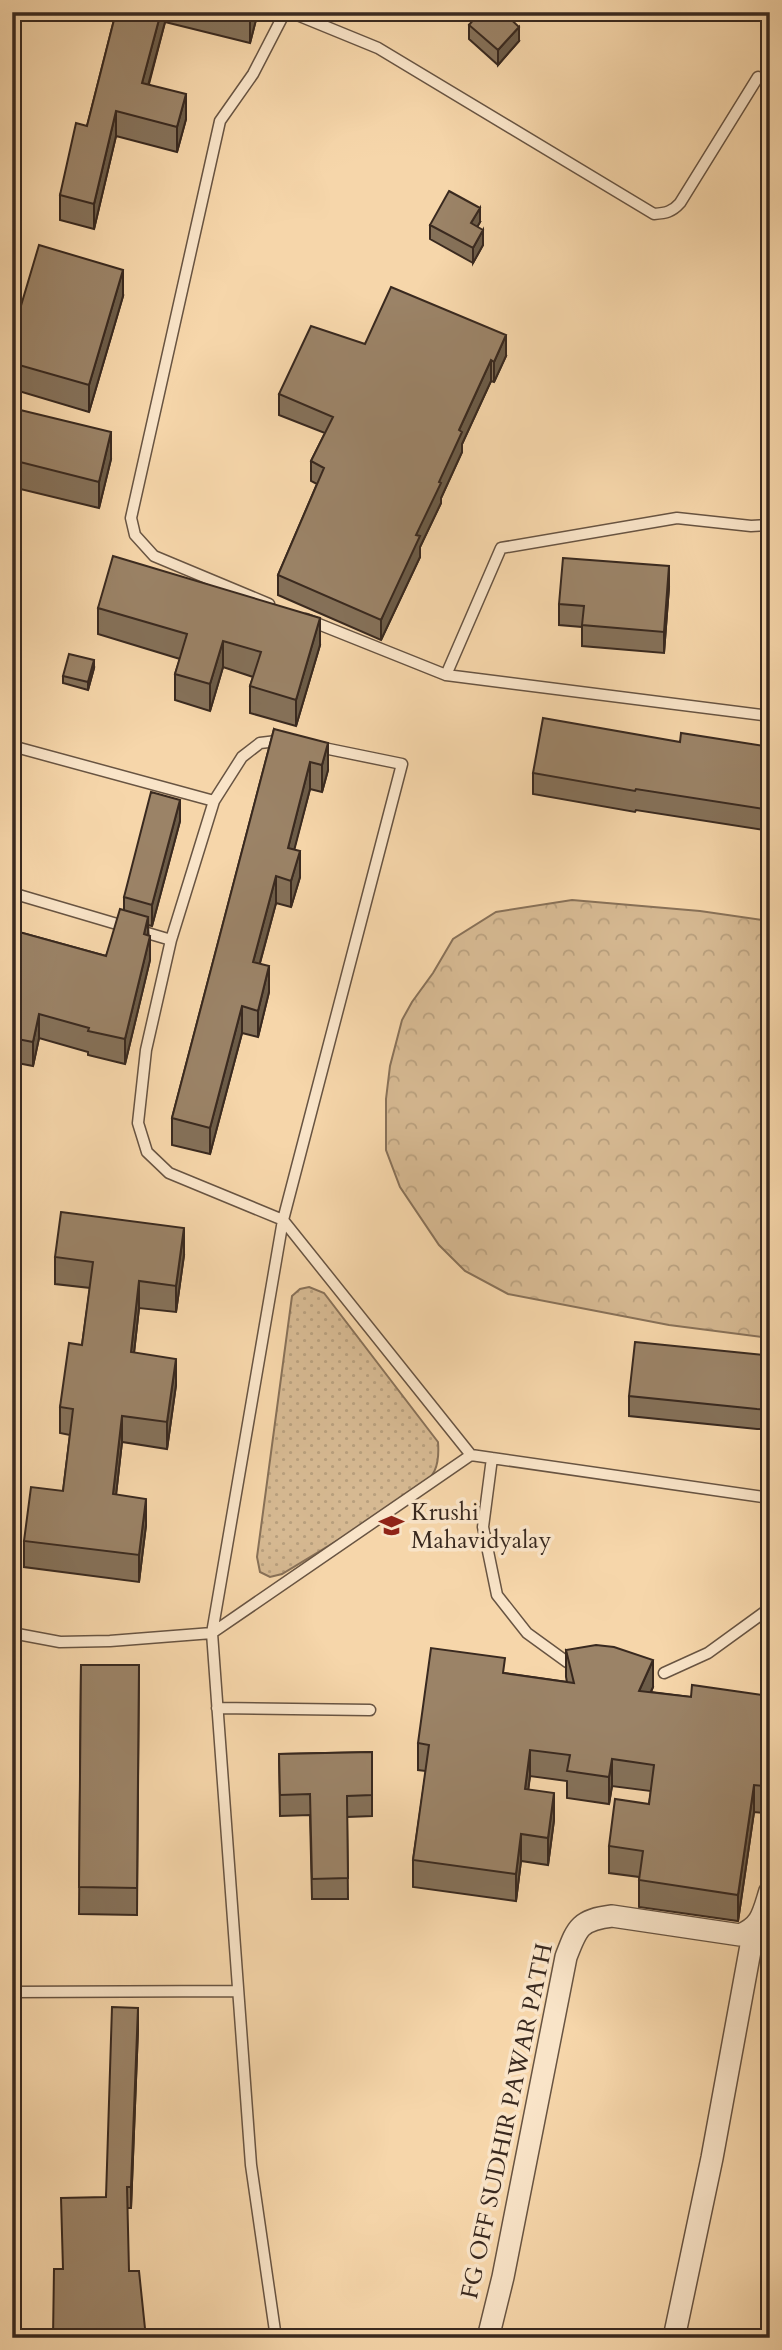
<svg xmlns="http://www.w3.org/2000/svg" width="782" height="2350" font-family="Cardo,serif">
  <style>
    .grass { fill: url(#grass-dots); stroke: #887158; stroke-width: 2 }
    .park { fill: url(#park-crowns); stroke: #887158; stroke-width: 2 }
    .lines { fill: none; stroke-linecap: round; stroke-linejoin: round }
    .lane-casing { stroke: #685442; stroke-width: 13 }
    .street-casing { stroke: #685442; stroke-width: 24 }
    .lane { stroke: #f9e4c8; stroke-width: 10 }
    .street { stroke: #f9e4c8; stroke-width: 21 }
    .wall { fill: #857159; stroke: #39291f; stroke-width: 2 }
    .shaded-wall { fill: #6c5c48; stroke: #39291f; stroke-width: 2 }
    .building { fill: #9b8367; stroke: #39291f; stroke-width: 2 }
    .labels { text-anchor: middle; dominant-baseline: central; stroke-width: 7; stroke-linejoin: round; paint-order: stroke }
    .poi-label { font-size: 24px; fill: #39291f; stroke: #f9e4c8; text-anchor: start }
    .street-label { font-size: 24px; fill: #39291f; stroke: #f9e4c8 }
  </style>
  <defs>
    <pattern id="grass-dots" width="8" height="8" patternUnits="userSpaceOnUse" patternTransform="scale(1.75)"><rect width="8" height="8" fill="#d6b992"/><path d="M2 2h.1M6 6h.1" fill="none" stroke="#b89f7d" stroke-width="1.8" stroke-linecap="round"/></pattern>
    <pattern id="park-crowns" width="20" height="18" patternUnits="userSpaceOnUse" patternTransform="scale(1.75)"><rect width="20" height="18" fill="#d6b992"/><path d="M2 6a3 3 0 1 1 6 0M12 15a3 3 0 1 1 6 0" fill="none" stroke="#b89f7d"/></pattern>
  </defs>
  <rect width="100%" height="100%" fill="#f6d6aa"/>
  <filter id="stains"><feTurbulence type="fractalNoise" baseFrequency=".00286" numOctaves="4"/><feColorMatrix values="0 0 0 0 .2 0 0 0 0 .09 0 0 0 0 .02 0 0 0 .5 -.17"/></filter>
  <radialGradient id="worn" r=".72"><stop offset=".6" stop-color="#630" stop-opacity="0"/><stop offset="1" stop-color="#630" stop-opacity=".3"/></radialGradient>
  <path class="grass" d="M309 1287 324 1293 438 1442C440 1468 434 1476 416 1493L282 1574 270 1577 260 1572 257 1557 292 1296 300 1289Z"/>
  <path class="park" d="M572 900 700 911 770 921V1338L669 1325 508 1294 465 1271 439 1245 400 1187 386 1150V1099L390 1066 402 1020 412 1002 433 973 453 939 496 912Z"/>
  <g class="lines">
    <defs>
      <path id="lane" d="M290 12 378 48 654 214C666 213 672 212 680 203L758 77
        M269 604 154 556 135 535 131 518 220 121 253 74 285 12
        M306 619 446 675 770 716
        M446 675 501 548 677 518 751 526 770 525
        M285 740 260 743 242 757 214 801 171 940 146 1050 138 1123 147 1152 169 1173 283 1220 471 1455
        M12 746 214 801
        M12 893 171 940
        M492 1458 483 1527 497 1595 527 1633 567 1662
        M12 1633 60 1642 110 1641 212 1633 471 1455 770 1498
        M664 1673 708 1653 770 1608
        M217 1708 370 1710
        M12 1992 238 1991
        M276 2338 251 2165 212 1633 283 1220 402 764 314 746"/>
      <path id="street" d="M488 2338 503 2277 566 1957C577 1928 579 1920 612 1916L740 1935C762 1926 763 1913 770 1891
        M674 2338 712 2158 754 1929"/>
    </defs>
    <use href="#lane" class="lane-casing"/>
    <use href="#street" class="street-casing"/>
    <use href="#lane" class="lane"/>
    <use href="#street" class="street"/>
  </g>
  <path class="wall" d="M116 12H258L250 43 165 22 149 84 186 119 177 152 116 136 94 229 60 220V195L87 126Z
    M469 25 519 41 498 65 469 39Z
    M480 222 477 227 483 245 473 263 430 239V225Z
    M123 296 89 412 12 389V336Z
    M365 344 506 356 494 382 491 381 462 444V452L441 498V503L420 547V557L381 640 278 595V575L317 484 311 481V461L325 433 279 415V394Z
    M12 408 111 459 99 508 12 487Z
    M669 587 664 653 582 646V627L559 625V604Z
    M98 608 320 645 296 726 250 713V686L253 677 223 667 210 711 175 700V674L180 659 98 634Z
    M94 668 88 690 63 683V676Z
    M274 729 328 770 322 792 310 789 294 849 300 877 291 907 276 903 260 963 269 992 258 1037 242 1033 210 1154 172 1145V1118Z
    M680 742 770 747V831L636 810 635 812 533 794V773Z
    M180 821 152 926 148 925 150 960 125 1064 88 1055V1052L39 1038 33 1066 12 1062V930L106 956 124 910V897Z
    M184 1255 176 1312 139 1308 134 1353 176 1385 167 1449 122 1442 116 1495 146 1525 139 1582 24 1567V1541L63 1491 70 1435 60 1433V1407L82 1345 90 1288 55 1284V1257Z
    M764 1376H770V1429H757L629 1416V1396Z
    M566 1650 653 1687 651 1692 691 1697 770 1696V1761L764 1813 754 1812 738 1921 639 1907V1877L609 1873V1846L649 1804 651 1791 612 1786 609 1804 567 1798V1781L530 1776 528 1789 554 1820 548 1865 521 1861 516 1901 413 1887V1860L426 1771 418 1770V1743L505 1673 567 1682 566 1677Z
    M81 1665H139L137 1915 79 1914Z
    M372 1752V1816L347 1817 348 1899H312L310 1815 280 1816 279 1754Z
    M138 2029 131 2208H127L106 2197Z"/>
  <path class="shaded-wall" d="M161 12H165V22L142 108V83Z
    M252 12H258L250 43V18Z
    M519 27V41L498 65V50Z
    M186 94V119L177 152V127Z
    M116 111V136L94 229V204Z
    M480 208V222L471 238V223Z
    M483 230V245L473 263V248Z
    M123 270V296L89 412V385Z
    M506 335V356L494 382V362Z
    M491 360V381L462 444V452L441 498V503L420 547V557L381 640V620L459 430Z
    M111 432V459L99 508V482Z
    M669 566V587L664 653V632Z
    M320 618V645L296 726V700Z
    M223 641V667L210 711V684Z
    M94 660V668L88 690V682Z
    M328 743V770L322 792V765Z
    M310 762V789L288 874V848Z
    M180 800V821L152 926V905Z
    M300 851V877L291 907V881Z
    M276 876V903L253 988V962Z
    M148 917V942L144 934Z
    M150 936V960L125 1064V1039Z
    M269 966V992L258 1037V1011Z
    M242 1006V1033L210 1154V1128Z
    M39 1014V1038L33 1066V1042Z
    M184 1228V1255L176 1312V1286Z
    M139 1281V1308L131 1379V1352Z
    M176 1359V1385L167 1449V1422Z
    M122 1416V1442L113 1521V1494Z
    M146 1499V1525L139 1582V1555Z
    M653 1660V1687L639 1717V1691Z
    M770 1735V1761L764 1813V1786Z
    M530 1750V1776L525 1816V1789Z
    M612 1759V1786L609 1804V1777Z
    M754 1785V1812L738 1921V1895Z
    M554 1793V1820L548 1865V1838Z
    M521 1834V1861L516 1901V1874Z
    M138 2008V2029L131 2208V2187Z"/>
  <path class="building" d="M116 12H161L142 83 186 94 177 127 116 111 94 204 60 195 76 123 87 126Z
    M226 12H252L250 18Z
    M480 12H503L519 27 498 50 469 25Z
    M449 191 480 208 471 223 483 230 473 248 430 225Z
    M39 245 123 270 89 385 12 363V336Z
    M391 287 506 335 494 362 491 360 459 430 462 432 439 482 441 483 416 535 420 536 381 620 278 575 324 468 311 461 333 417 279 394 311 326 365 344Z
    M12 408 111 432 99 482 12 460Z
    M113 556 320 618 296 700 250 686 261 652 223 641 210 684 175 674 187 634 98 608Z
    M563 558 669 566 664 632 582 625 584 606 559 604Z
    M69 654 94 660 88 682 63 676Z
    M543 718 680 742 681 733 770 747V810L636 789 635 791 533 773Z
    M274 729 328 743 322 765 310 762 288 848 300 851 291 881 276 876 253 962 269 966 258 1011 242 1006 210 1128 172 1118Z
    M151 792 180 800 152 905 124 897Z
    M120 909 148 917 144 934 150 936 125 1039 88 1031 89 1028 39 1014 33 1042 12 1038V930L106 956Z
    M61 1212 184 1228 176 1286 139 1281 131 1352 176 1359 167 1422 122 1416 113 1494 146 1499 139 1555 24 1541 31 1487 63 1491 73 1409 60 1407 69 1343 82 1345 93 1262 55 1257Z
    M635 1342 764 1355 762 1376H770V1410L757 1409 629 1396Z
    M596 1645 614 1647 653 1660 639 1691 691 1697 692 1685 770 1696V1735L764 1786 754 1785 738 1895 639 1880 643 1851 609 1846 615 1799 649 1804 654 1765 612 1759 609 1777 567 1771 570 1755 530 1750 525 1789 554 1793 548 1838 521 1834 516 1874 413 1860 429 1745 418 1743 431 1648 505 1658 503 1673 574 1683 566 1650Z
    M81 1665H139L137 1888 79 1887Z
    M372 1752V1795L347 1796 348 1878 312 1879 310 1794 280 1795 279 1754Z
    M112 2007 138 2008 131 2187H127L129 2271H139L146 2338H53L54 2269H63L61 2198 106 2197Z"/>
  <defs>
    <symbol id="university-bare" viewBox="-9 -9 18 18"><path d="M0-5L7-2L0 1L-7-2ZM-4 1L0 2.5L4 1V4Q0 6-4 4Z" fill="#8f2418" stroke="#f9e4c8" stroke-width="2.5" paint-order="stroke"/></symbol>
  </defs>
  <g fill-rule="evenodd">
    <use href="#university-bare" x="374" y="1508" width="35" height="35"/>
  </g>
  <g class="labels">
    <g class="poi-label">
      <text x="411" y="1512">Krushi<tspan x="411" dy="28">Mahavidyalay</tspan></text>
    </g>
    <g class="street-label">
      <text transform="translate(507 2121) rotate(-78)">FG OFF SUDHIR PAWAR PATH</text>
    </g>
  </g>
  <rect width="782" height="2350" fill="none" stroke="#f6d6aa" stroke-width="42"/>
  <rect x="14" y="14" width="754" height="2322" fill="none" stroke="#39291f" stroke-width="3.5"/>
  <rect x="21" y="21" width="740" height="2308" fill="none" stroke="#39291f" stroke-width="2"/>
  <rect width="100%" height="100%" filter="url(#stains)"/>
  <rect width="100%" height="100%" fill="url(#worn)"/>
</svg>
